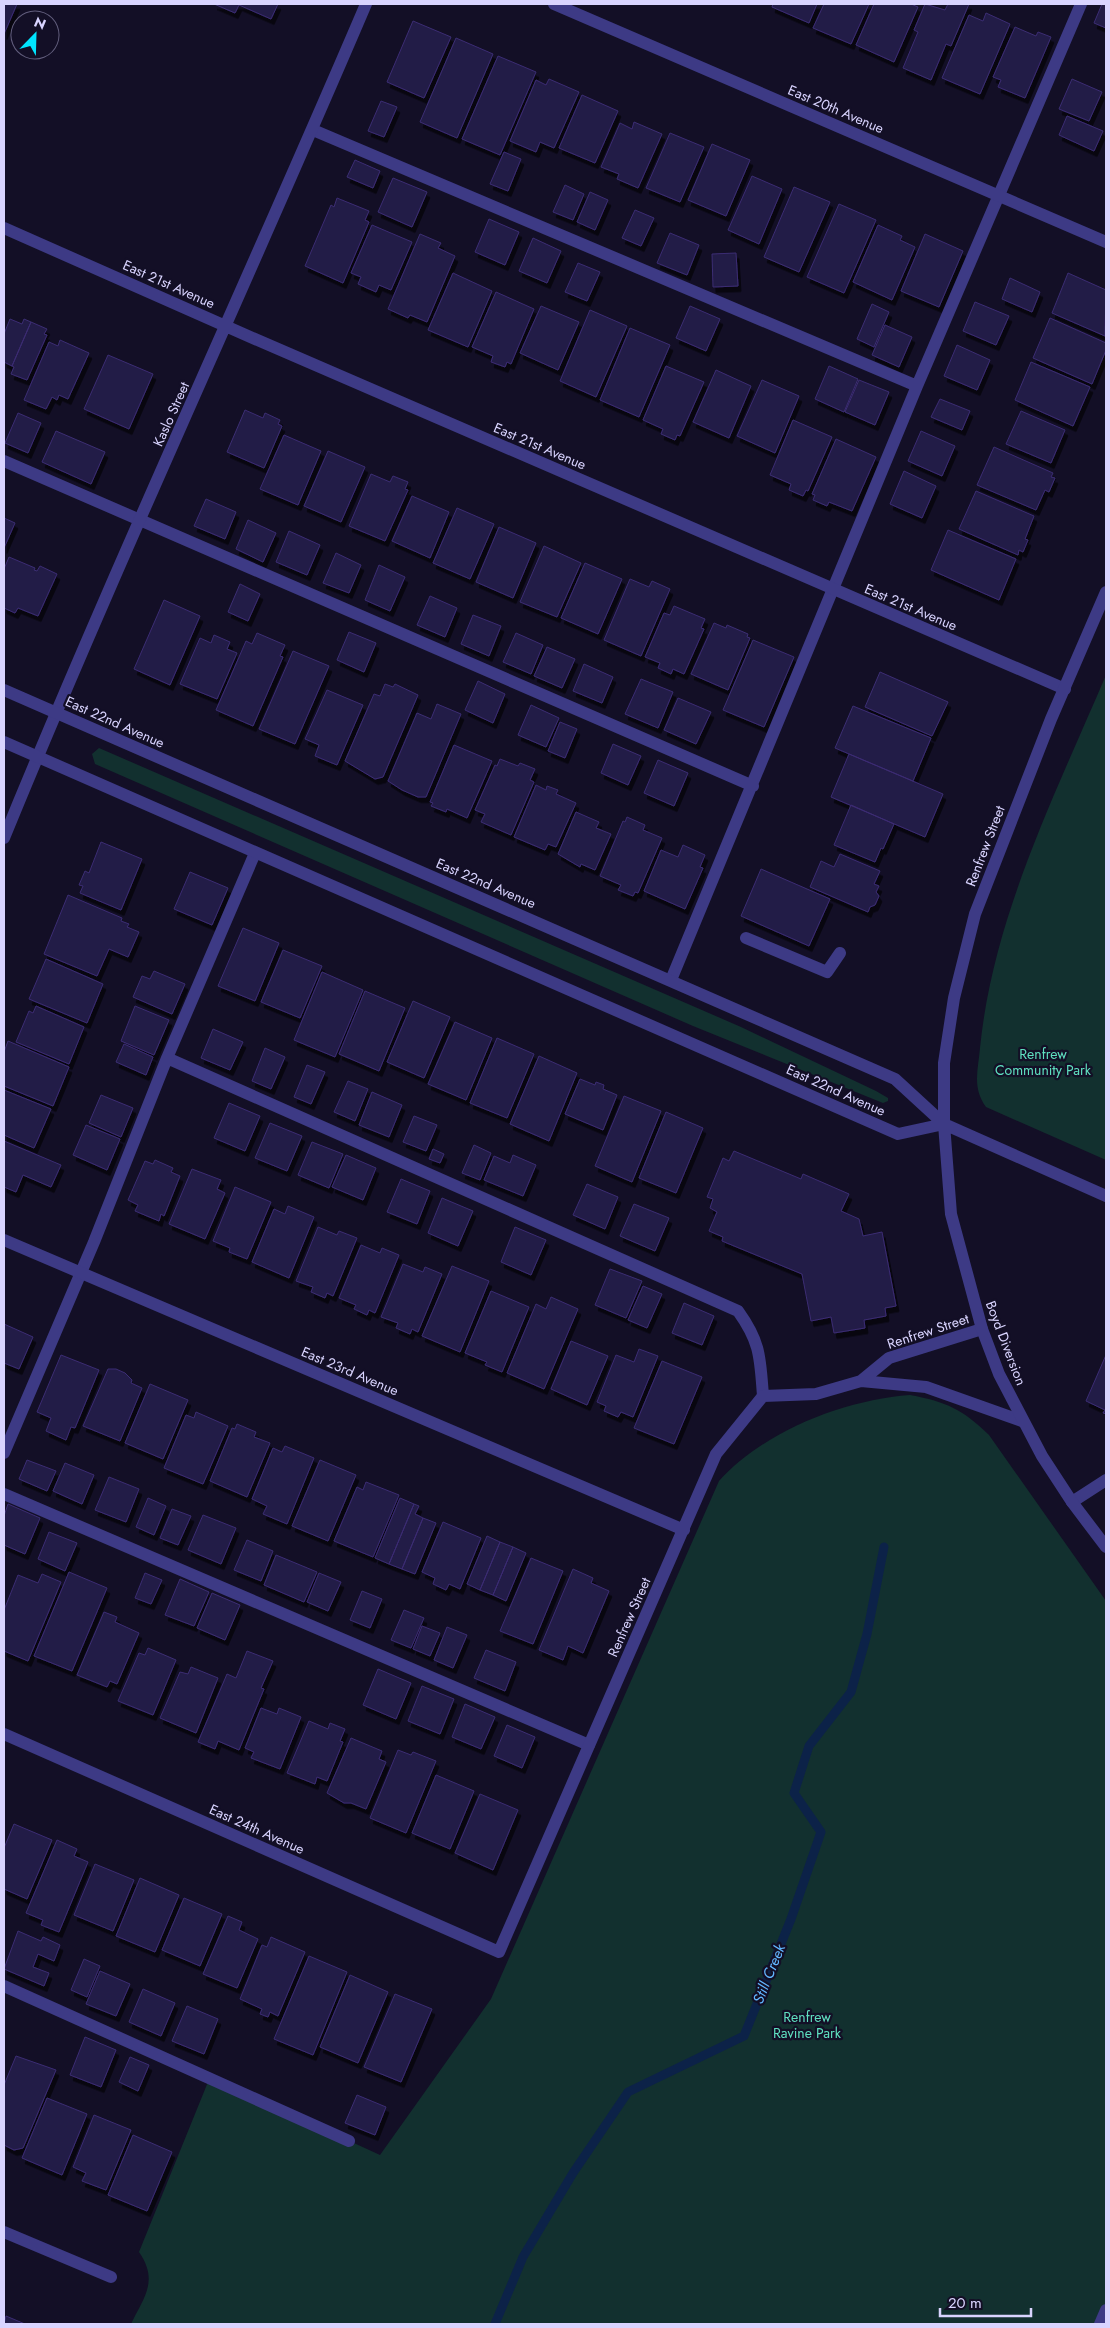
<svg xmlns="http://www.w3.org/2000/svg" width="1110" height="2328" font-family="Jost,sans-serif">
  <style>
    .green { fill: #12302f }
    .lines { fill: none; stroke-linecap: round; stroke-linejoin: round }
    .stream { stroke: #0c2248; stroke-width: 9 }
    .building { fill: #241b47; stroke: #3b2d73; filter: url(#shadow) }
    .service { stroke: #3d3a85; stroke-width: 12 }
    .minor { stroke: #3d3a85; stroke-width: 12 }
    .tertiary { stroke: #3d3a85; stroke-width: 12 }
    .labels { text-anchor: middle; dominant-baseline: central; stroke-width: 4.5; stroke-linejoin: round; paint-order: stroke }
    .street-label { font-size: 14px; fill: #d9d4ff; stroke: #130f26 }
    .park-label { font-size: 14px; fill: #5fe0c0; stroke: #130f26 }
    .water-label { font-size: 15px; font-style: italic; fill: #62b6ff; stroke: #130f26 }
  </style>
  <defs>
    <filter id="shadow"><feDropShadow dx="3" dy="5.5" stdDeviation="0" flood-color="#0009"/></filter>
  </defs>
  <rect width="100%" height="100%" fill="#130f26"/>
  <path class="green" d="M1106 675V1160L986 1107C972 1087 978 1071 980 1048 993 917 1055 795 1106 675Z
    M99 748 741 1027 876 1091 888 1098V1101L883 1103 693 1026 95 764 92 754Z
    M910 1395C947 1402 962 1409 989 1435L1106 1601V2310L1100 2324H131C144 2297 159 2281 139 2252L210 2077 380 2155 491 1999 719 1481C764 1431 844 1400 910 1395Z"/>
  <g class="lines">
    <path class="stream" d="M495 2324 523 2257 573 2173 628 2092 744 2036 791 1919 821 1832 794 1793 809 1746 851 1692 867 1634 884 1547"/>
  </g>
  <path class="building" d="M4 4H17L4 34Z
    M214 4H278L271 19 239 5 235 13Z
    M773 4H817L809 23 772 7Z
    M824 4H869L851 44 813 28Z
    M874 4H911L918 7 894 62 856 45Z
    M925 4 945 10 948 4H969L951 46 946 44 931 80 903 68 918 32 914 30Z
    M1102 4H1106V28L1094 23Z
    M986 13 1010 24 980 94 942 78 969 15 983 21Z
    M413 21 451 37 424 98 387 82Z
    M1015 27 1036 36 1038 32 1051 37 1025 98 998 87 1001 80 993 77Z
    M456 38 493 54 457 138 420 122Z
    M498 56 536 72 500 155 462 139Z
    M549 79 579 92 554 148 540 142 536 152 510 141 536 80 546 85Z
    M1072 79 1102 92 1089 121 1059 109Z
    M582 95 618 111 595 163 559 148Z
    M381 101 397 107 384 137 368 131Z
    M1067 116 1103 131 1094 151 1059 135Z
    M634 122 662 134 638 188 617 179 619 174 601 167 620 123 632 129Z
    M670 133 704 147 680 202 646 188Z
    M712 144 750 160 726 216 688 200Z
    M504 152 521 159 508 191 490 184Z
    M355 160 380 171 373 188 347 177Z
    M752 176 782 189 759 244 728 230Z
    M393 178 427 192 412 227 378 212Z
    M565 185 584 194 573 220 553 212Z
    M794 187 830 202 799 272 764 257Z
    M590 192 608 200 595 230 577 222Z
    M337 198 369 211 365 220 369 222 343 283 305 266 331 205 334 207Z
    M839 204 876 220 844 293 807 277Z
    M635 210 654 218 641 246 622 238Z
    M489 219 519 232 505 265 475 252Z
    M372 225 412 242 391 290 379 285 376 292 358 284 361 277 351 273Z
    M878 225 902 236 900 240 915 247 892 300 853 282Z
    M670 233 699 245 687 275 657 263Z
    M420 234 441 243 438 248 455 256 427 322 410 315 408 318 388 309Z
    M925 234 963 251 939 307 901 291Z
    M533 238 561 251 547 283 519 271Z
    M736 253 738 286 713 287 712 254Z
    M578 263 600 272 587 301 565 292Z
    M453 273 492 291 468 347 428 330Z
    M1068 273 1106 290 1105 336 1052 313Z
    M1010 278 1040 292 1032 312 1002 299Z
    M496 292 534 309 511 364 507 362 505 367 491 362 493 356 472 347Z
    M975 302 1009 316 996 345 963 331Z
    M872 304 889 312 874 347 857 339Z
    M541 306 579 322 558 370 520 353Z
    M690 306 720 319 706 351 676 338Z
    M590 310 627 326 596 397 560 381Z
    M1050 318 1106 343V350L1092 384 1033 358Z
    M10 319 22 324 24 319 31 322 12 366 4 362V334Z
    M31 322 47 329 44 334 47 335 27 380 11 374 14 367 12 366Z
    M885 325 912 337 899 367 872 355Z
    M630 328 670 345 639 417 600 400Z
    M60 340 89 353 68 399 59 395 57 400 52 397 46 409 24 400 49 342 58 346Z
    M957 345 990 360 977 390 944 376Z
    M108 355 153 374 129 429 84 409Z
    M1031 362 1090 387 1073 426 1015 400Z
    M666 366 704 382 680 436 677 435 675 440 661 434 663 429 643 420Z
    M829 366 858 379 844 412 815 399Z
    M716 370 751 386 729 438 693 422Z
    M762 380 799 396 775 453 737 436Z
    M859 380 889 392 875 425 845 412Z
    M940 399 970 411 962 430 931 417Z
    M245 410 263 418 265 413 280 420 278 424 282 426 264 468 227 452Z
    M1021 411 1065 430 1051 463 1006 444Z
    M18 413 41 423 28 453 5 443Z
    M793 420 832 437 808 491 806 490 803 496 789 490 791 484 770 475Z
    M56 431 105 452 91 484 42 462Z
    M921 431 955 446 942 476 908 461Z
    M284 435 321 451 298 505 260 489Z
    M836 439 876 457 852 511 829 502 827 506 813 500 815 495 812 494Z
    M994 447 1053 473 1051 477 1055 478 1049 492 1045 490 1036 510 977 485Z
    M328 451 365 467 341 522 304 506Z
    M904 471 936 486 922 518 890 504Z
    M371 474 390 482 393 476 408 482 405 489 408 490 385 541 349 526Z
    M976 491 1034 516 1025 539 1028 540 1023 552 1019 550 1018 555 959 529Z
    M412 496 449 512 430 558 392 541Z
    M206 499 236 512 225 539 194 526Z
    M457 508 494 524 470 579 433 563Z
    M4 518 15 523 4 548Z
    M248 520 276 533 263 562 236 549Z
    M499 527 536 543 513 598 476 582Z
    M948 530 1016 559 999 600 931 570Z
    M289 531 320 545 307 575 276 562Z
    M544 546 581 563 557 617 520 602Z
    M336 553 361 565 349 593 323 583Z
    M9 557 35 568 34 570 37 571 40 566 57 574 38 616 18 608 15 613 4 608V569Z
    M585 563 622 579 598 634 561 618Z
    M379 565 405 577 390 611 365 600Z
    M630 579 649 587 652 581 670 589 641 656 604 640Z
    M240 584 260 594 248 621 228 612Z
    M430 596 457 608 445 637 417 625Z
    M164 600 200 616 170 685 134 669Z
    M674 606 705 619 701 628 704 629 684 674 673 669 671 674 658 668 660 663 645 657 664 613 670 615Z
    M473 615 501 626 489 656 461 644Z
    M714 623 726 628 727 625 748 634 747 637 750 638 728 690 691 674Z
    M349 632 376 643 364 672 337 660Z
    M257 633 285 645 280 656 283 657 253 726 216 710 246 641 252 644Z
    M516 633 543 645 531 674 503 662Z
    M214 635 230 642 227 649 237 653 217 699 180 684 200 638 211 643Z
    M753 640 794 657 764 727 723 710Z
    M547 647 575 659 562 688 534 676Z
    M293 651 329 666 295 744 259 729Z
    M584 664 613 677 602 703 573 691Z
    M880 672 948 702 932 736 865 707Z
    M641 679 673 692 658 728 625 714Z
    M478 681 505 694 493 723 465 710Z
    M385 684 393 687 395 684 418 695 383 777 375 779 345 761 374 694 380 696Z
    M327 690 363 705 337 765 315 756 319 745 305 739Z
    M678 698 711 712 696 744 664 730Z
    M437 704 461 714 426 797H418L402 790 388 781 417 713 431 719Z
    M531 705 559 718 546 747 518 735Z
    M853 706 931 738 913 781 835 748Z
    M560 722 577 729 565 758 548 751Z
    M613 744 641 756 628 785 601 773Z
    M454 745 492 761 467 818 447 809 446 812 431 806 433 803 430 802Z
    M849 754 943 794 925 837 831 797Z
    M500 759 518 766 520 763 535 769 530 780 534 782 511 835 481 822 485 814 475 810 495 765 497 766Z
    M658 760 688 773 674 806 644 793Z
    M536 785 546 790 547 786 558 790 556 794 576 803 556 847 548 844 545 850 514 837Z
    M851 805 894 824 883 849 881 848 875 862 834 845Z
    M576 812 599 822 596 828 611 834 595 870 581 864 580 867 558 854Z
    M627 817 645 825 643 830 662 838 638 893 635 892 633 896 618 890 621 885 600 876 623 821 625 822Z
    M101 842 142 859 121 910 80 893 83 886 79 885 85 871 89 873Z
    M683 845 705 855 700 867 703 868 685 909 644 891 661 850 678 857Z
    M840 854 880 871 874 884 879 886 876 892 879 896 875 905 870 907 868 912 810 887 821 861 834 867Z
    M761 869 830 899 809 946 741 916Z
    M190 872 228 888 212 925 174 909Z
    M68 895 122 918 121 921 129 924 127 927 139 932 128 957 109 949 97 976 44 954Z
    M243 928 279 943 255 1001 218 986Z
    M283 950 322 966 300 1018 261 1002Z
    M46 959 103 984 87 1023 29 999Z
    M154 971 185 984 172 1014 133 997 142 976 150 979Z
    M322 972 363 990 335 1057 294 1040Z
    M365 991 405 1008 379 1071 339 1054Z
    M413 1001 450 1017 424 1078 387 1062Z
    M36 1006 84 1027 69 1064 16 1042 29 1011 33 1013Z
    M135 1006 169 1020 154 1055 121 1041Z
    M455 1022 492 1038 466 1100 428 1084Z
    M213 1029 243 1042 230 1070 201 1058Z
    M497 1038 534 1054 507 1118 470 1103Z
    M8 1041 69 1067 53 1106 4 1086V1052Z
    M124 1044 153 1057 146 1075 116 1062Z
    M265 1048 285 1057 271 1089 252 1081Z
    M539 1056 577 1073 549 1141 510 1124Z
    M307 1065 325 1072 311 1104 294 1097Z
    M580 1079 595 1085 596 1082 604 1085 603 1089 617 1095 603 1130 565 1114Z
    M348 1081 368 1089 355 1121 334 1112Z
    M4 1090 51 1109 34 1148 4 1135Z
    M372 1092 402 1105 389 1137 359 1125Z
    M101 1095 133 1108 121 1137 89 1123Z
    M624 1096 661 1111 632 1182 595 1166Z
    M229 1103 260 1116 245 1151 214 1138Z
    M666 1112 703 1128 676 1193 639 1178Z
    M414 1116 437 1125 426 1151 403 1142Z
    M270 1123 302 1136 287 1171 255 1158Z
    M86 1125 120 1139 107 1170 73 1155Z
    M4 1141 61 1165 51 1187 23 1175 16 1192 4 1187Z
    M312 1142 343 1154 329 1188 298 1175Z
    M474 1145 491 1153 480 1180 462 1173Z
    M433 1149 444 1154 440 1163 429 1159Z
    M734 1151 801 1179 803 1174 849 1194 841 1211 859 1219 863 1236 882 1232 896 1306 885 1308 886 1316 864 1320 865 1328 834 1333 831 1317 811 1321 802 1274 722 1241 723 1237 709 1231 717 1212 710 1208 713 1199 707 1197 723 1158 729 1161Z
    M346 1155 376 1168 363 1200 332 1187Z
    M513 1155 536 1165 523 1196 484 1180 494 1156 510 1163Z
    M155 1160 173 1168 171 1172 180 1176 164 1216 161 1214 159 1221 135 1211 138 1205 128 1200 145 1161 153 1164Z
    M192 1169 221 1180 217 1189 225 1193 205 1239 169 1224Z
    M401 1179 430 1191 417 1224 387 1212Z
    M587 1184 618 1197 605 1229 573 1215Z
    M235 1187 271 1202 247 1259 229 1252 230 1248 213 1241Z
    M442 1198 473 1211 458 1246 428 1233Z
    M634 1204 669 1218 655 1251 620 1236Z
    M288 1206 314 1217 289 1278 252 1262 274 1209 285 1214Z
    M318 1227 337 1235 339 1231 357 1238 333 1296 327 1293 325 1298 311 1292 313 1287 296 1281Z
    M515 1227 546 1240 531 1275 501 1262Z
    M361 1245 380 1253 382 1248 399 1255 375 1313 369 1310 367 1315 354 1309 356 1305 339 1298Z
    M403 1264 423 1272 425 1267 442 1274 418 1332 412 1329 410 1334 396 1328 398 1323 381 1317Z
    M452 1266 489 1281 460 1352 422 1336Z
    M610 1269 642 1281 626 1318 595 1305Z
    M643 1286 662 1294 647 1328 628 1320Z
    M491 1291 529 1307 502 1372 485 1365 487 1362 465 1353Z
    M551 1297 578 1309 544 1389 507 1373 536 1304 546 1309Z
    M684 1303 714 1316 702 1345 672 1333Z
    M4 1324 33 1337 19 1369 4 1363Z
    M571 1341 608 1356 587 1405 551 1389Z
    M639 1349 658 1356 633 1417 621 1412 618 1417 604 1411 606 1406 597 1402 616 1355 634 1362Z
    M61 1355 99 1370 75 1428 71 1427 66 1440 46 1431 51 1418 37 1412Z
    M1106 1355V1414L1103 1413 1105 1410 1086 1401Z
    M662 1361 702 1377 674 1444 634 1428Z
    M108 1369H116L125 1373 132 1380 131 1383 142 1388 120 1441 83 1426Z
    M150 1384 188 1400 163 1459 125 1443Z
    M196 1412 228 1426 203 1484 164 1468 186 1415 194 1418Z
    M237 1424 256 1432 254 1437 270 1443 247 1497 210 1481 232 1428 235 1429Z
    M285 1446 314 1458 287 1524 263 1514 267 1506 252 1499 273 1448 282 1452Z
    M27 1460 56 1471 47 1491 19 1479Z
    M320 1460 356 1475 328 1541 292 1526Z
    M65 1463 94 1475 82 1504 53 1491Z
    M109 1477 139 1489 126 1522 95 1510Z
    M366 1482 399 1495 373 1557 334 1541 357 1487 363 1490Z
    M148 1498 166 1506 154 1535 136 1527Z
    M400 1498 414 1504 389 1564 375 1558Z
    M8 1504 40 1518 25 1554 4 1545V1516Z
    M414 1504 419 1506 415 1514 423 1518 402 1569 389 1564Z
    M172 1509 191 1516 178 1545 160 1538Z
    M203 1515 236 1528 221 1564 188 1550Z
    M423 1518 436 1523 415 1574 402 1569Z
    M443 1522 481 1538 460 1589 449 1584 446 1590 433 1584 435 1578 422 1572Z
    M49 1532 77 1543 65 1571 38 1559Z
    M487 1536 500 1542 480 1590 467 1584Z
    M247 1540 273 1551 261 1581 234 1570Z
    M500 1542 513 1547 493 1595 480 1590Z
    M513 1547 526 1553 506 1601 493 1595Z
    M276 1555 317 1572 304 1602 264 1585Z
    M531 1558 563 1571 533 1644 500 1631Z
    M573 1569 593 1578 591 1583 609 1591 583 1653 568 1646 563 1660 539 1650Z
    M69 1572 107 1588 72 1671 34 1656Z
    M145 1573 162 1580 151 1604 135 1598Z
    M319 1573 341 1582 328 1611 307 1602Z
    M42 1574 61 1582 28 1661 4 1651V1610L18 1575 38 1583Z
    M180 1579 209 1592 194 1626 165 1615Z
    M362 1591 382 1599 370 1628 350 1620Z
    M212 1593 240 1605 225 1640 197 1628Z
    M404 1610 424 1618 411 1648 391 1640Z
    M104 1612 117 1617 115 1622 139 1633 117 1684 110 1681 107 1687 77 1675Z
    M422 1626 440 1633 430 1656 413 1649Z
    M447 1627 467 1635 453 1668 434 1660Z
    M148 1648 176 1660 153 1715 118 1701 139 1653 145 1655Z
    M486 1650 516 1662 505 1691 474 1678Z
    M247 1651 273 1661 261 1688 264 1689 239 1750 218 1741 215 1749 198 1742 227 1674 236 1678Z
    M191 1667 218 1678 196 1733 160 1718 180 1672 188 1674Z
    M378 1669 411 1683 396 1719 363 1705Z
    M422 1686 454 1699 440 1734 408 1721Z
    M465 1704 495 1717 481 1749 452 1737Z
    M261 1708 277 1714 279 1708 301 1717 280 1769 251 1758 254 1752 245 1748Z
    M309 1721 328 1729 330 1723 345 1729 340 1741 343 1742 327 1781 317 1777 315 1784 287 1773Z
    M507 1725 535 1737 522 1768 494 1756Z
    M351 1738 382 1751 379 1759 386 1762 366 1809 351 1803H344L327 1793Z
    M398 1750 411 1755 413 1752 436 1761 406 1833 370 1818Z
    M436 1775 474 1791 450 1849 412 1833Z
    M480 1794 518 1810 493 1870 455 1853Z
    M14 1824 52 1840 27 1899 4 1889V1848Z
    M57 1840 77 1849 74 1856 88 1862 59 1932 41 1925 43 1920 26 1913Z
    M95 1864 134 1880 113 1931 74 1915Z
    M140 1878 179 1895 155 1952 116 1936Z
    M184 1898 222 1914 200 1966 162 1950Z
    M228 1916 242 1922 239 1930 258 1939 237 1988 203 1974Z
    M18 1931 41 1941 43 1937 60 1945 54 1961 38 1954 33 1967 49 1973 44 1986 4 1969Z
    M271 1937 305 1952 278 2016 270 2012 268 2017 260 2014 262 2009 240 1999 262 1945 267 1947Z
    M309 1956 347 1972 313 2055 274 2039Z
    M84 1959 100 1966 87 1997 71 1990Z
    M100 1971 130 1984 116 2016 86 2004Z
    M350 1975 388 1992 358 2063 320 2047Z
    M143 1989 175 2003 161 2036 129 2022Z
    M395 1994 432 2009 401 2082 364 2067Z
    M187 2006 218 2019 204 2054 172 2041Z
    M85 2037 116 2050 101 2087 70 2075Z
    M16 2056 56 2070 23 2148 14 2150 4 2145V2085Z
    M130 2057 149 2065 138 2091 119 2082Z
    M357 2095 386 2107 375 2135 345 2123Z
    M47 2098 87 2114 62 2175 22 2158Z
    M94 2115 131 2130 106 2190 82 2181 86 2173 73 2167Z
    M133 2135 172 2152 147 2211 108 2195Z
    M6 2316 25 2324H4Z"/>
  <g class="lines">
    <path class="service" d="M313 130 917 386
      M4 461 753 786
      M746 938 827 972 840 953
      M671 980 917 386 1081 4
      M167 1058 738 1311C761 1343 760 1358 763 1396
      M4 1453 94 1242 167 1058 255 853
      M4 1494 589 1745
      M1072 1502 1106 1480
      M4 1986 349 2141
      M1100 2324 1106 2310"/>
    <path class="minor" d="M554 4 1106 242
      M4 228 255 339 1065 689
      M4 838C119 557 247 283 366 4
      M4 1240 684 1530
      M861 1381 926 1387 1022 1421
      M4 1734 499 1952 716 1454 763 1396 816 1394 861 1381 889 1358 982 1329
      M4 2232 111 2277"/>
    <path class="tertiary" d="M1106 592 1051 719 975 914 954 998 944 1063V1124L951 1214 982 1329 999 1374 1042 1456 1072 1502 1106 1547
      M4 690 895 1079 944 1124 1106 1196
      M4 742 898 1134 944 1124"/>
  </g>
  <g class="labels">
    <g class="street-label">
      <text transform="translate(836 109) rotate(23)">East 20th Avenue</text>
      <text transform="translate(169 284) rotate(24)">East 21st Avenue</text>
      <text transform="translate(171 414) rotate(-66)">Kaslo Street</text>
      <text transform="translate(540 446) rotate(23)">East 21st Avenue</text>
      <text transform="translate(911 607) rotate(23)">East 21st Avenue</text>
      <text transform="translate(115 722) rotate(24)">East 22nd Avenue</text>
      <text transform="translate(985 846) rotate(-69)">Renfrew Street</text>
      <text transform="translate(486 883) rotate(23)">East 22nd Avenue</text>
      <text transform="translate(836 1090) rotate(24)">East 22nd Avenue</text>
      <text transform="translate(928 1331) rotate(-18)">Renfrew Street</text>
      <text transform="translate(1006 1343) rotate(69)">Boyd Diversion</text>
      <text transform="translate(350 1371) rotate(23)">East 23rd Avenue</text>
      <text transform="translate(629 1617) rotate(-66)">Renfrew Street</text>
      <text transform="translate(257 1829) rotate(24)">East 24th Avenue</text>
    </g>
    <g class="park-label">
      <text x="1043" y="1054">Renfrew<tspan x="1043" dy="16">Community Park</tspan></text>
      <text x="807" y="2017">Renfrew<tspan x="807" dy="16">Ravine Park</tspan></text>
    </g>
    <g class="water-label">
      <text transform="translate(769 1974) rotate(-68)">Still Creek</text>
    </g>
  </g>
  <rect width="1110" height="2328" fill="none" stroke="#d9d4ff" stroke-width="10"/>
  <g transform="translate(35 35) rotate(23)"><circle r="24" fill="#130f26" stroke="#625e7d"/>
  <path d="M0-4L9 19L0 12L-9 19Z" fill="#00e5ff"/>
  <text y="-8" font-size="14" font-weight="bold" text-anchor="middle" fill="#d9d4ff">N</text>
  </g>
  <path d="M940 2308v8h91v-8" fill="none" stroke="#d9d4ff" stroke-width="2.5"/>
  <text x="948" y="2308" font-size="15" fill="#d9d4ff" stroke="#130f26" stroke-width="4" paint-order="stroke">20 m</text>
</svg>
